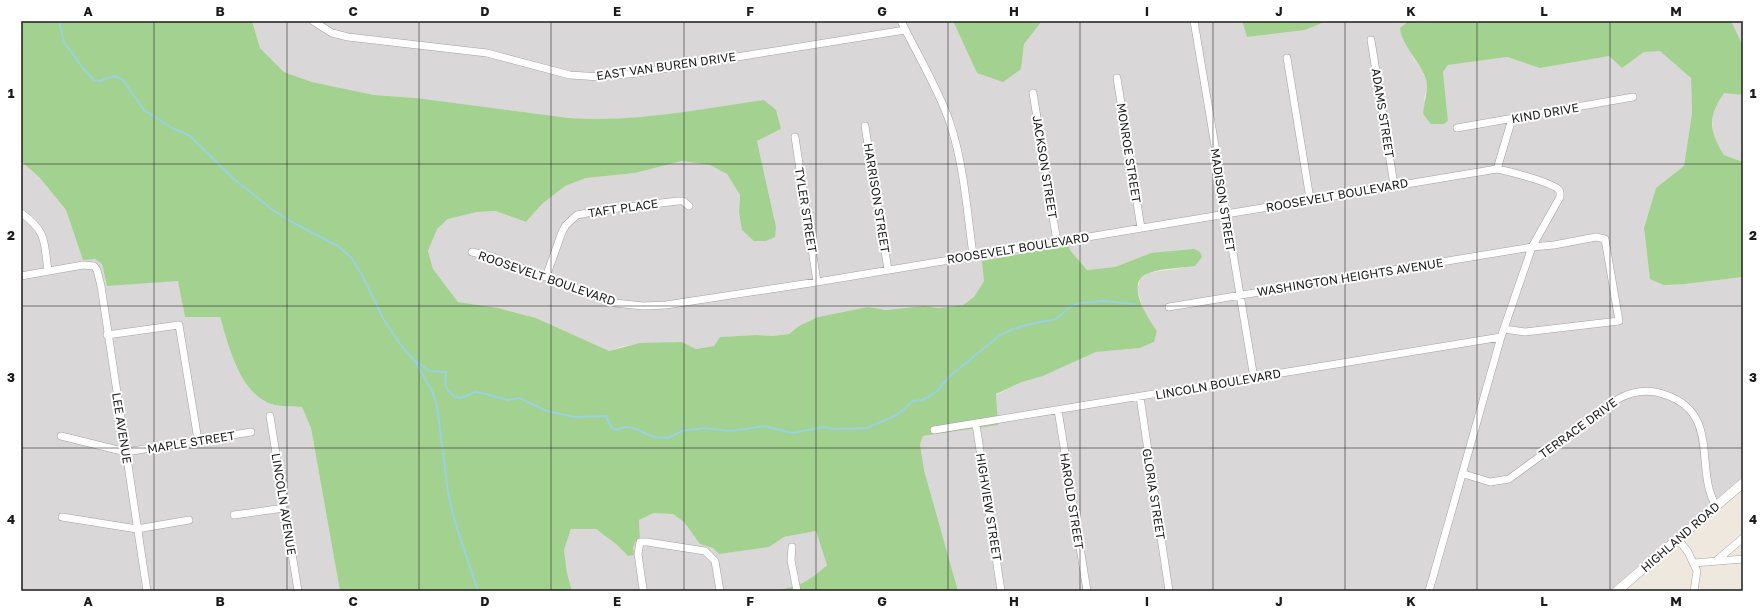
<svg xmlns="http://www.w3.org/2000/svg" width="1764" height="612" font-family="'Golos Text',sans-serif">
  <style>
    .residential { fill: #d9d7d7 }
    .forest { fill: #a3d18f }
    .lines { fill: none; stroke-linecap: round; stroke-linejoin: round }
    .stream { stroke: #9ad1e0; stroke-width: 2 }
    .minor-casing { stroke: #a2a2a2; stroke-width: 8 }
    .tertiary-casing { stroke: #a2a2a2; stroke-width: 10 }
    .minor { stroke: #fff; stroke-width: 7 }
    .tertiary { stroke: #fff; stroke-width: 9 }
    .grid { fill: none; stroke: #1b1b1b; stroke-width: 1; stroke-opacity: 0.55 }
    .labels { text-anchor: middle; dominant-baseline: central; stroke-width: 4; stroke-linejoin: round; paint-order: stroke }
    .street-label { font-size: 12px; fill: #1b1b1b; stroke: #fff }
    .neatline { fill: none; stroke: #1b1b1b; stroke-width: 1.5 }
    .grid-label { font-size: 13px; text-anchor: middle; font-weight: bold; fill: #1b1b1b }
  </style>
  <rect width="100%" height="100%" fill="#eee8df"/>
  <path class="residential" d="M252 21H953L977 73 1021 69 1024 44 1042 21H1242L1247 37 1305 30 1327 21H1465L1419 23 1409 21 1412 56 1422 70 1428 86 1424 98 1431 123 1444 124 1448 121 1443 72 1448 65 1507 57 1540 68 1609 56 1622 68 1644 52 1660 50 1691 78 1692 113 1684 166 1656 188 1644 228 1650 278 1685 284 1743 277V476L1609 591H958L924 470 920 443 923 436 997 425 996 395 1022 382 1043 376 1096 352 1140 348 1154 342 1157 331 1144 312 1137 289 1140 280 1148 273 1195 266 1151 253 1115 267 1087 270 1070 250 1069 245 984 281 974 297 963 305 938 308 924 306 886 310 868 307 818 317 799 326 789 334 772 336 757 335 720 337 714 346 695 349 682 342 623 346 609 351 536 318 498 308 458 302 433 269 428 251 437 229 448 219 477 212 494 211 526 222 542 204 565 186 586 178 635 173 682 161 710 165 727 174 740 195 739 212 776 227 757 141 780 129 633 118 593 120 569 118 416 98 374 95 312 82 284 72 260 48Z
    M1731 21H1743V46L1740 43Z
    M1724 92 1743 95V162L1724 155 1713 136 1712 116 1717 102Z
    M21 161 40 178 66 210 83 259H95L102 264 107 286 178 280 185 317H220L236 366 272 405 302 407 311 428 340 591H21Z
    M654 513 673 514 684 522 700 544 713 548 719 554 768 547 784 537 816 531 827 564 815 577 787 589 772 591H572L567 573 564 550 571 529H596L616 544 628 556 633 555V548L635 542 640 540 639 520Z"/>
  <path class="forest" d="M21 21H252L260 48 284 72 312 82 374 95 416 98 569 118C633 123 700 109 764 100L776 110 781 129 757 141 776 227 775 237 766 241H754L742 230 739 212 740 195 727 174 710 165 682 161 635 173 586 178 565 186 542 204 526 222 495 211 477 212 448 219 437 229 428 251 433 269 458 302 498 308 536 318 609 351 640 343 682 342 696 349 714 346 720 337 757 335 772 336 789 334 799 326 818 317 868 307 886 310 924 306 938 308 963 305 974 297 984 281 982 261 1069 245 1070 250 1087 270 1115 267 1151 253 1194 249 1200 252 1202 257 1195 266C1181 268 1163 268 1149 273 1123 282 1148 318 1157 331L1154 342 1140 348 1096 352 1043 376 1022 382 996 394 998 425 923 436 920 444 924 470 958 591H772C795 588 811 581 827 565L816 531 784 537 769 547 719 554 713 548 700 544 684 522 673 514 654 513 639 520 640 540 635 542 633 548 634 555 628 556 616 544 596 529H571L564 550 567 573 572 591H340L311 428 302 407C292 406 280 407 271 404 239 392 229 346 220 317H185L178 281 107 286 102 264 95 259 83 260 66 210 40 178 21 161Z
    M953 21H1042L1024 44 1021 69 1003 82 977 73Z
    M1242 21H1327L1305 30 1247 37Z
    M1409 21 1419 23 1465 21H1731L1743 46V95L1724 93C1707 118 1709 130 1724 155L1743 162V277L1685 284 1664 285 1650 279 1644 228 1656 188 1684 166 1692 113 1691 78 1660 51 1644 52 1622 68 1609 56 1540 68 1507 57 1448 65 1443 72 1448 121 1444 124H1431L1423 114C1424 105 1427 93 1427 87 1428 69 1402 48 1400 28Z"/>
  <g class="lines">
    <path class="stream" d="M59 21 64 42 82 67 94 80 100 81 114 76 123 80 144 110 172 128 190 136 235 180 273 210 292 222 338 246 351 257 362 275 384 320 400 344 414 360 429 371 446 372 445 382 448 391 454 396 461 398 475 392 482 393 508 400 519 398 547 411 574 417 606 416 611 427 615 430 624 427 633 428 654 437 668 438 682 431 704 428 731 431 764 426 792 433 824 427 834 429 867 428 897 415 913 401 922 400 930 396 937 391 951 375 999 336 1013 329 1030 324 1056 319 1070 307 1080 303 1103 301 1135 304
      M415 361 432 391 437 406 448 493 455 522 478 591"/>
    <defs>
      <path id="minor" d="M313 21 332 33 348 37 487 53 570 75 600 77 637 73 905 30
        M901 21C917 54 938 88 950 123 964 165 967 211 973 255
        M1194 21 1254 378
        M1371 40 1394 185
        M1287 58 1310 199
        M1117 78 1141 228
        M1033 93 1057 242
        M865 126 888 270
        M1457 128 1633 97
        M795 137 817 282
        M1497 169 1512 119
        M21 213C47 231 44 242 48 271
        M472 252 493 257 615 303 643 306 666 305 817 282 1497 169C1508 171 1550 182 1558 189 1561 191 1560 194 1560 197L1532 247 1501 337 1429 591
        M21 276 83 265 94 266 97 270 101 286 147 591
        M546 277 562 232 566 225 577 215 602 210 678 201H683L689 206
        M1169 307 1532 247 1554 245 1596 237 1605 239 1619 321 1525 332 1504 329
        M107 335 179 325 198 440
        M1140 397 1169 591
        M1058 410 1087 591
        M270 416 298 591
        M976 424 1001 591
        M934 430 1501 337
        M61 436 126 452 251 432
        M1464 474 1490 482 1509 479 1618 399C1633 391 1650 389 1666 395 1721 414 1694 469 1716 506
        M234 515 284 508
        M62 517 137 529 189 520
        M1678 539 1688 552 1697 571 1694 591
        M792 547 791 560 797 591
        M1717 560 1743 538
        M1694 563 1743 559
        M643 589 638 554 640 542H647L705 551 715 561 720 591"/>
      <path id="tertiary" d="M1617 591 1743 483"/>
    </defs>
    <use href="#minor" class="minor-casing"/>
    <use href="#tertiary" class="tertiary-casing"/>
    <use href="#minor" class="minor"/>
    <use href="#tertiary" class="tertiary"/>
  </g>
  <path class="grid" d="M154 21V591M287 21V591M419 21V591M551 21V591M684 21V591M816 21V591M948 21V591M1080 21V591M1213 21V591M1345 21V591M1477 21V591M1610 21V591M21 164H1743M21 306H1743M21 448H1743"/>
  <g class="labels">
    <g class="street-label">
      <text transform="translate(666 66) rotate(-8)">EAST VAN BUREN DRIVE</text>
      <text transform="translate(1383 113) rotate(81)">ADAMS STREET</text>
      <text transform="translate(1545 113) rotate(-10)">KIND DRIVE</text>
      <text transform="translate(1129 153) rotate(81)">MONROE STREET</text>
      <text transform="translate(1045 167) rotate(81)">JACKSON STREET</text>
      <text transform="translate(1337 195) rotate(-10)">ROOSEVELT BOULEVARD</text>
      <text transform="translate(877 198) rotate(81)">HARRISON STREET</text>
      <text transform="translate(1223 200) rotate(81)">MADISON STREET</text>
      <text transform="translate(623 208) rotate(-8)">TAFT PLACE</text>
      <text transform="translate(806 210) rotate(81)">TYLER STREET</text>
      <text transform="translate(1018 248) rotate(-9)">ROOSEVELT BOULEVARD</text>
      <text transform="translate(1350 277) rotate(-9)">WASHINGTON HEIGHTS AVENUE</text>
      <text transform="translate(547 278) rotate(19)">ROOSEVELT BOULEVARD</text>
      <text transform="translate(1218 384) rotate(-10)">LINCOLN BOULEVARD</text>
      <text transform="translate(122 428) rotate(81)">LEE AVENUE</text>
      <text transform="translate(1578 428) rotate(-36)">TERRACE DRIVE</text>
      <text transform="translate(191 442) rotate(-9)">MAPLE STREET</text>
      <text transform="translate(1154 494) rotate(81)">GLORIA STREET</text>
      <text transform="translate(1072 501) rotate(81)">HAROLD STREET</text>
      <text transform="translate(284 504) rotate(81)">LINCOLN AVENUE</text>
      <text transform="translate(989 507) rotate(81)">HIGHVIEW STREET</text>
      <text transform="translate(1680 537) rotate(-41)">HIGHLAND ROAD</text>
    </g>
  </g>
  <rect width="1764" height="612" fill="none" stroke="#ffffff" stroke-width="44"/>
  <rect x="22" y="22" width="1720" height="568" class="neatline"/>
  <g class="grid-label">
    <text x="88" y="16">A</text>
    <text x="220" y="16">B</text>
    <text x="353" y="16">C</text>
    <text x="485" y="16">D</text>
    <text x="617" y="16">E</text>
    <text x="750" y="16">F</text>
    <text x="882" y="16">G</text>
    <text x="1014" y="16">H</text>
    <text x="1147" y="16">I</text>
    <text x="1279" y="16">J</text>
    <text x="1411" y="16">K</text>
    <text x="1544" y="16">L</text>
    <text x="1676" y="16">M</text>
    <text x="11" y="98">1</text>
    <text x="1753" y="98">1</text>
    <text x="11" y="240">2</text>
    <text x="1753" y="240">2</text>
    <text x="11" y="382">3</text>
    <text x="1753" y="382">3</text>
    <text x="11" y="524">4</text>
    <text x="1753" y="524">4</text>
    <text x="88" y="606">A</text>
    <text x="220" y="606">B</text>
    <text x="353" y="606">C</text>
    <text x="485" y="606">D</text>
    <text x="617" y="606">E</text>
    <text x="750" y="606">F</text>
    <text x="882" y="606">G</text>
    <text x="1014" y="606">H</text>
    <text x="1147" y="606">I</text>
    <text x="1279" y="606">J</text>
    <text x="1411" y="606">K</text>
    <text x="1544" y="606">L</text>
    <text x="1676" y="606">M</text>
  </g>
</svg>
